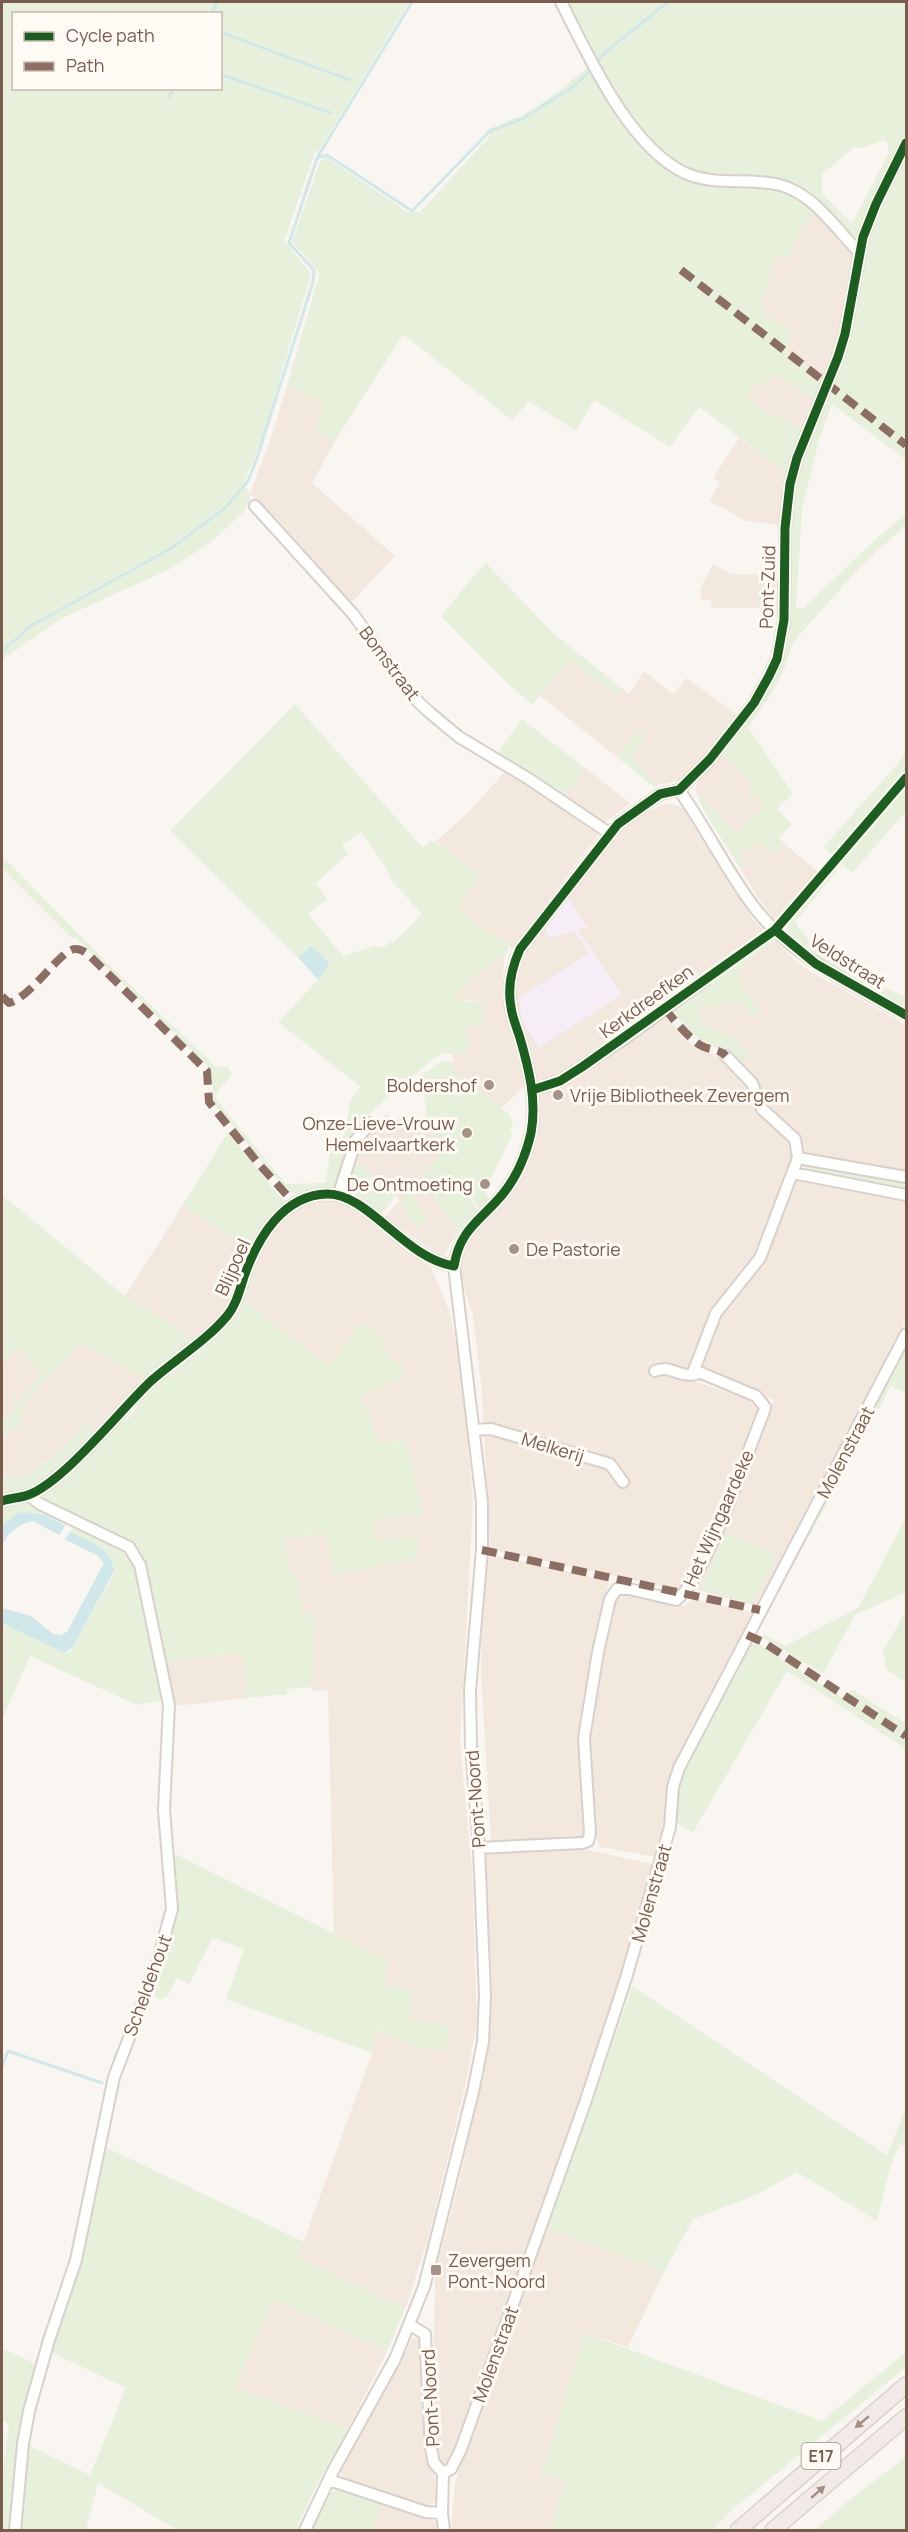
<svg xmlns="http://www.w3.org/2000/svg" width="908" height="2532" font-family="Manrope,sans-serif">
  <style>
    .residential { fill: #f2e8de }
    .education { fill: #f6eef6 }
    .green { fill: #e7f0db; fill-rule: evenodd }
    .water { fill: #d0e8ea }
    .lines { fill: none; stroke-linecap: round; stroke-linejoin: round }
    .stream { stroke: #d0e8ea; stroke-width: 3 }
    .minor-casing { stroke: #d7d1cb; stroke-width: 14 }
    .highway-casing { stroke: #dad1cc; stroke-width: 18 }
    .minor { stroke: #fefefd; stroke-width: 10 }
    .highway { stroke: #f2eae7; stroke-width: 15 }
    .quiet { stroke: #8d6e63; stroke-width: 8; stroke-dasharray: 15 8; stroke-linecap: butt }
    .cycleway-casing { stroke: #fffaf3; stroke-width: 13 }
    .cycleway { stroke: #1b5e20; stroke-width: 9 }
    .oneway { fill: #a48e83 }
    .poi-dot { fill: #a69286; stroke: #fffaf3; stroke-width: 2 }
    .labels { text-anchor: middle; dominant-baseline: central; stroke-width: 6; stroke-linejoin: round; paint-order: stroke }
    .shield { fill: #fffaf3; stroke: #a28b7f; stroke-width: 1.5 }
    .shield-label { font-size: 16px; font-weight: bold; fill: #7a5c4d }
    .street-label { font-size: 18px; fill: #7a5c4d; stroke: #fffaf3 }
    .poi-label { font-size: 18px; fill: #7a5c4d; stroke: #fffaf3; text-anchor: end }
  </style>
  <rect width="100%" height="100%" fill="#f9f5f0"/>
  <path class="residential" d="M815 212 856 252 839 343 825 380 783 348 761 310 774 257 789 258 803 225Z
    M775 373 815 400 803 431 779 415 776 419 746 396 757 381 762 385Z
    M287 385 325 404 314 431 335 441 312 483 395 556 351 603 250 493 273 432Z
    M739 438 790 475 782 525 746 521 710 501 720 482 713 478Z
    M713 564 731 574 781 575V618L766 617V608H712L711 600H701L700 589Z
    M570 659 616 697 623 689 629 694 644 671 673 694 687 678 740 717 713 751 677 781 659 785 631 758 646 737 638 730 617 757 540 696Z
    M721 752 753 785 748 790 764 806 737 833 695 790 699 776Z
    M585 768 630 803 603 824 563 797Z
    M506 770 599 830 596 838 512 948 458 910 481 875 435 842 471 810Z
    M666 803 680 806 692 817 735 891 753 919 764 931 657 1003 660 1007 577 1065 550 1081 537 1082 532 1054 520 1021 516 1000 517 970 524 954 598 857 624 828 642 814Z
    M760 842 773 855 785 844 819 873 776 921 758 898 740 868 747 863 740 853Z
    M775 941 798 963 820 977 906 1025V1174L804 1155 737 1064 739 1042 715 1031 699 1015 698 1010 705 1007 742 1003 755 1017 762 1011 736 980 749 959Z
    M497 958H504L502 997 525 1086 501 1108 452 1072 453 1054 465 1027 486 1021 481 1001 455 999 460 989Z
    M665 1015 692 1045 722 1058 749 1084 792 1142 793 1151 791 1164 755 1256 732 1286 687 1379 745 1398 757 1407 758 1414 679 1590 490 1549 482 1393 473 1315 462 1281 461 1257 466 1242 508 1196 526 1167 534 1139 538 1091Z
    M386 1114 394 1120 426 1117 440 1155 423 1176 404 1205 416 1228 427 1221 413 1197 425 1185 458 1231 444 1256 438 1254 385 1217 400 1200 354 1160 358 1146Z
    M801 1179 906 1199V1310L900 1341 757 1606 694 1589 774 1400 705 1372 700 1366 718 1316 743 1285 792 1185 795 1180Z
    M306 1199H335L356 1207 384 1233 431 1268 450 1313 459 1358 466 1422 473 1503 460 1743 472 1870 477 2021 466 2082 428 2239 405 2309 298 2257 372 2053 375 2031 420 2048 449 2027 408 2018 384 1985 387 1960 334 1935 328 1690 312 1691 315 1613H303L300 1583 289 1571 285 1538 328 1534 334 1574 418 1559 417 1538 373 1539 372 1519 423 1515 406 1439 379 1444 361 1400 364 1395 407 1375 380 1347 386 1342 362 1321 328 1366 245 1301 256 1276 248 1274 259 1249 286 1214Z
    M183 1205 249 1248 228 1307 192 1341 184 1332 125 1296Z
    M82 1343 147 1380 96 1430 87 1421 56 1453 32 1472 17 1479 6 1477 2 1472V1438L18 1428 25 1403Z
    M16 1349 44 1373 2 1423V1365Z
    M488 1554 609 1581 587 1688 585 1833 581 1837 491 1841 481 1672 483 1605Z
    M625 1594 684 1606 695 1599 753 1613 669 1778 666 1820 657 1857 600 1847 596 1837 588 1735 594 1695 615 1601Z
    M242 1653 247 1698 174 1706 164 1662Z
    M575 1847 656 1865 611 2015 451 2462 447 2466 441 2465 437 2460 433 2398 435 2274 460 2178 482 2074 492 1991 486 1854Z
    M544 2227 664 2272 628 2347 585 2333 541 2473 567 2481 551 2530H451L455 2483 476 2416Z
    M274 2300 387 2351 348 2429 234 2388Z
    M413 2338 421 2339 427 2451 438 2494V2500L428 2506 352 2483 343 2477 340 2471Z
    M381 2502 432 2520 438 2524V2530H373Z"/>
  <path class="education" d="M569 898 587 928 577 929 622 994 539 1048 521 1019 520 997 589 953 573 931 551 938 545 929Z"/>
  <path class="green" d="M2 2H409L320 149 315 152 284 241 311 273 265 429 253 462 243 483 250 493 249 501 243 512 214 540 170 569 62 618 2 660ZM14 14H220V88H14Z
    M554 2H906V137L855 242 813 198 775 188 797 197 815 212 803 225 789 258 774 257 761 310 793 334 783 349 825 380 815 400 775 373 762 386 757 382 746 396 776 419 778 414 803 431 790 475 699 407 670 447 594 400 576 431 529 401 512 420 403 334 335 441 314 431 325 404 287 385 320 273 292 242 320 162 326 157 407 212H420L491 135 487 130 521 116 547 100 599 59 590 47 582 52ZM883 140 887 142 889 152 852 224 822 193V174L855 147 863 148Z
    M906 149V460L832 404 819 440 802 509 796 609 804 608 878 537 906 514V525L863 564 793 642C783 679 770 697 748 727L793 794 777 809 792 824 779 838 785 844 773 855 759 842 741 853 747 863 740 868 704 811 695 790 737 833 764 806 748 790 753 784 721 752 775 673 791 499 809 438 834 375 868 233Z
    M486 563 553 633 623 689 616 697 570 659 532 705 503 679 441 616C457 598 469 579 486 563Z
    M295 704 423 848 431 840 481 875 458 910 509 946 504 958H497L460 989 456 998 470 1002 481 1001 486 1021 465 1027 471 1047 457 1055 442 1053 398 1087 364 1120 371 1129 358 1146 354 1160 395 1196 381 1215C366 1205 349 1187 330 1188 315 1188 301 1198 287 1191L215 1105C212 1091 214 1076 206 1064L75 937 72 938 2 868V856L114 970 216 1067H228L232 1073 214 1097 286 1184 326 1183 330 1153 329 1142 335 1136 343 1138 351 1099 361 1087 278 1022 318 980 330 963 311 946 298 957 170 831ZM361 832 387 869 391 880 422 914 393 943 391 940 384 947 375 946 343 956 308 914 327 899 316 883 348 854 342 845Z
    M522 719 585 768 563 797 496 755Z
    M638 729 646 737 631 758 659 785 654 787 617 757Z
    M906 754V811L852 873 842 864 795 922C816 958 870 978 906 998V1006C883 993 791 948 785 926L839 862 824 847Z
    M764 931 775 941 749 959 736 980 762 1011 755 1017 742 1003 705 1007 698 1010C703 1030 726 1032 739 1042 742 1045 745 1051 748 1055L737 1064 726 1051 705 1044 676 1017 673 1009 685 999 679 990Z
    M443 1061 452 1062V1072L457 1073 508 1113 513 1121 510 1132 513 1133 485 1191 489 1199 479 1209 461 1179 459 1180 478 1210 458 1231 425 1185 413 1197 428 1221 416 1228 400 1200 440 1155 426 1117V1105L420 1076Z
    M228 1132 273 1189 286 1202 249 1248 183 1205Z
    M805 1164 906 1181V1191L805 1172 803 1167Z
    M2 1195 125 1296 184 1332 192 1341 147 1380 82 1343 25 1403C22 1410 23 1422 18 1427 14 1432 6 1433 2 1438V1423L43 1373 17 1349 2 1365Z
    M248 1274 256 1276 245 1301 328 1366 363 1321 386 1342 380 1347 408 1375 364 1395 362 1400 379 1444 406 1439 423 1516 373 1519V1539L417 1538 418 1559 334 1574 327 1534 285 1538 289 1571 294 1572 300 1583 303 1613H315L312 1687 287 1689V1694L247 1698 242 1653 164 1662C159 1637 150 1556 130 1542 110 1527 52 1516 40 1495L118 1418 128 1419 139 1404V1397L214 1333Z
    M906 1346V1393L891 1386 760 1626 757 1622Z
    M87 1421 96 1430C65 1463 48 1487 2 1496V1472C24 1496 72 1437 87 1421Z
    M22 1502 67 1521 65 1526C39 1511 26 1505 2 1525V1504Z
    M906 1518V1592L855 1615 823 1674 762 1637 764 1634 785 1646 858 1608Z
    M75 1524 123 1547 138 1565 164 1700 137 1705 30 1656 2 1720V1623L64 1653 70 1652 112 1577C121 1551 88 1541 70 1532Z
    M724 1533 778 1555 752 1603 700 1590Z
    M906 1611V1683L886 1669 883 1651Z
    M750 1639 845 1699 852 1689 906 1724V1749L787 1671 693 1832 674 1822 676 1779Z
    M173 1853 387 1960 384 1985 415 1991 408 2018 450 2027 446 2050 420 2048 376 2031 372 2053 226 1999 244 1949 213 1938 189 1984 177 1978 167 1997 160 1999 151 1995C173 1945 178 1907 173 1853Z
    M632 1986 887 2155 906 2108V2147L899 2144 890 2168 877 2221 797 2172 756 2195 693 2219 664 2272 544 2227 595 2095Z
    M107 2148 302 2241 304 2243 298 2257 405 2309 387 2351 274 2300 234 2388 348 2429 313 2492 296 2530H177L98 2483 86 2530H21L28 2445 90 2475 126 2388 51 2352 81 2262Z
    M585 2333 822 2421 906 2352V2367L733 2509 712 2530H551L567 2481 541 2473Z
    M2 2348 36 2364C21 2419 11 2474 11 2530H2V2477L9 2424 2 2420Z
    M906 2457V2530H815L848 2501Z
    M336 2489 381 2502 373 2530H311L327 2495Z"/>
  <path class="water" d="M311 946 330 963 318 980 298 957Z
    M25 1512 46 1515 65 1526 59 1535 33 1521C17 1525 10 1531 2 1545V1525L18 1513Z
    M70 1532C89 1541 112 1547 114 1571L73 1647 64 1653 2 1623V1608L31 1616 53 1634 60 1635 67 1632 104 1563 98 1556 65 1539Z"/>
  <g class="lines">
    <path class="stream" d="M211 14 217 2
      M220 32 350 80
      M596 63 604 53 668 2
      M220 74 331 113
      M169 98 174 88
      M318 156 412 2
      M2 652 29 627 170 549 225 508 248 481 257 458 313 282 314 270 289 243 317 158 327 155 412 211 490 131 522 119 574 86 592 69
      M2 2066 8 2051 102 2083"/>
    <defs>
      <path id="minor" d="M561 2C588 55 629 147 685 173 717 187 748 177 780 185 814 194 835 228 859 252
        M255 506 353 614 411 695 429 712 459 737 529 779 609 833
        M679 790C706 828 726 870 754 907 793 958 852 984 906 1015
        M532 1090 560 1081 624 1039 705 980
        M798 1158 906 1177
        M793 1173 906 1195
        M341 1195V1187L356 1140 370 1123
        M655 1371C670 1364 682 1380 699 1373
        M474 1430 491 1429 610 1464 623 1482
        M2 1501C10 1498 20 1498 28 1495 64 1482 120 1410 151 1381 176 1359 206 1341 227 1316 237 1304 240 1288 245 1274 258 1238 283 1195 327 1194 368 1193 404 1258 454 1266
        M479 1848 582 1843 588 1841 590 1833 584 1738 598 1652 610 1599 617 1589H629L676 1600C705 1581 747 1452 763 1414L765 1407 756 1396 694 1370 716 1313 760 1258 798 1158 795 1139 762 1109 752 1083 726 1056
        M410 2325 425 2334 431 2448 434 2463 443 2473
        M443 2473 451 2469 461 2449 585 2103 626 1978 670 1827 673 1787 679 1768 906 1334
        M443 2473 442 2513 444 2530
        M329 2480 426 2512 442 2513
        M15 2530 23 2444 29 2411 49 2340 76 2260 114 2077 155 1970 172 1909 164 1810 169 1705 140 1565 129 1547 40 1504 28 1495
        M305 2530 333 2471 395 2359 424 2287 473 2092 483 2042 485 1995 479 1848 471 1746 470 1690 482 1550V1502L454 1266C460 1229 480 1221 502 1195 516 1178 526 1155 531 1133 537 1101 529 1069 520 1038 517 1028 512 1017 511 1007 507 986 512 967 520 949L618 824 660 794 679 790 710 759 754 703 769 676 777 659 784 620 785 528 790 484 797 458 838 357 845 334 863 237 876 204 906 143"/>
      <path id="highway" d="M738 2530 906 2385
        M773 2530 906 2417"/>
    </defs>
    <use href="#minor" class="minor-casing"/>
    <use href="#highway" class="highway-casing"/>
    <use href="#minor" class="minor"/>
    <use href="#highway" class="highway"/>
    <path class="quiet" d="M681 270 906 445
      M2 996 9 1003C33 996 61 948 76 949 81 949 85 952 89 955L207 1071 209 1102 258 1163 294 1203
      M665 1009C675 1021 687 1036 700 1045 709 1051 719 1048 726 1056
      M482 1550 760 1610
      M747 1635 763 1642 906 1736"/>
    <defs>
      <path id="cycleway" d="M775 930 816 964 906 1015
        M532 1090 560 1081 582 1067 775 930 906 778
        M2 1501C10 1498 20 1498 28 1495 64 1482 120 1410 151 1381 176 1359 206 1341 227 1316 237 1304 240 1288 245 1274 258 1238 283 1195 327 1194 368 1193 404 1258 454 1266 460 1229 480 1221 502 1195 516 1178 526 1155 531 1133 537 1101 529 1069 520 1038 517 1028 512 1017 511 1007 507 986 512 967 520 949L618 824 660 794 679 790 710 759 754 703 769 676 777 659 784 620 785 528 790 484 797 458 838 357 845 334 863 237 876 204 906 143"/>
    </defs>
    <use href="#cycleway" class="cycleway-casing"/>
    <use href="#cycleway" class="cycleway"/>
  </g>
  <defs><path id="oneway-solid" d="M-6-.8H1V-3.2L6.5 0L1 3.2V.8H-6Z" transform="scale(1.5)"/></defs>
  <g class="oneway">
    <use href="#oneway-solid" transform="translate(862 2422) rotate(140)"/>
    <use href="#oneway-solid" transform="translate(818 2492) rotate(-41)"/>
  </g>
  <g class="poi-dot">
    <circle cx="489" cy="1085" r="6"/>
    <circle cx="558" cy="1095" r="6"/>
    <circle cx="467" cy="1133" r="6"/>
    <circle cx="485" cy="1184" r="6"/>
    <circle cx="514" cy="1249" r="6"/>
    <rect x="430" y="2264" width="12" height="12" rx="3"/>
  </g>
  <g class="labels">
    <rect class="shield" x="801.5" y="2443" width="39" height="26" rx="4.5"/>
    <g class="shield-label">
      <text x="821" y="2456">E17</text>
    </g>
    <g class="street-label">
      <text transform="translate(767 587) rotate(-88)">Pont-Zuid</text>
      <text transform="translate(390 663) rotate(53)">Bomstraat</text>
      <text transform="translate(848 961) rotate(32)">Veldstraat</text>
      <text transform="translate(646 1001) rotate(-36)">Kerkdreefken</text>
      <text transform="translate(232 1267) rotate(-66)">Blijpoel</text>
      <text transform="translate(553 1447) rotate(17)">Melkerij</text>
      <text transform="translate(845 1452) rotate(-62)">Molenstraat</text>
      <text transform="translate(718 1518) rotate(-66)">Het Wijngaardeke</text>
      <text transform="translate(475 1799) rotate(-94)">Pont-Noord</text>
      <text transform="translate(651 1893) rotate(-74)">Molenstraat</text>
      <text transform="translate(147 1985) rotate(-70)">Scheldehout</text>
      <text transform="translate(495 2354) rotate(-70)">Molenstraat</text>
      <text transform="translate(430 2398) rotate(-93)">Pont-Noord</text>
    </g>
    <g class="poi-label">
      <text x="477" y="1085">Boldershof</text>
      <text x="570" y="1095" text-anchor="start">Vrije Bibliotheek Zevergem</text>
      <text x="455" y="1123">Onze-Lieve-Vrouw<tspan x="455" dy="21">Hemelvaartkerk</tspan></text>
      <text x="473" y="1184">De Ontmoeting</text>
      <text x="526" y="1249" text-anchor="start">De Pastorie</text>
      <text x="448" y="2260" text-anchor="start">Zevergem<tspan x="448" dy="21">Pont-Noord</tspan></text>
    </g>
  </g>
  <rect width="908" height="2532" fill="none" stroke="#7a5c4d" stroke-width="6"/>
  <rect x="12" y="12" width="210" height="78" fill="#fffaf3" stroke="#cabbb1" stroke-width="1.5"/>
  <rect x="24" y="32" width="30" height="9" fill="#1b5e20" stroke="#cabbb1" stroke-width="1.5"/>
  <text x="66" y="42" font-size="18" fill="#7a5c4d">Cycle path</text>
  <rect x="24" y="62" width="30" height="9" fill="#8d6e63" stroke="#cabbb1" stroke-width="1.5"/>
  <text x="66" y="72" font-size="18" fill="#7a5c4d">Path</text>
</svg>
